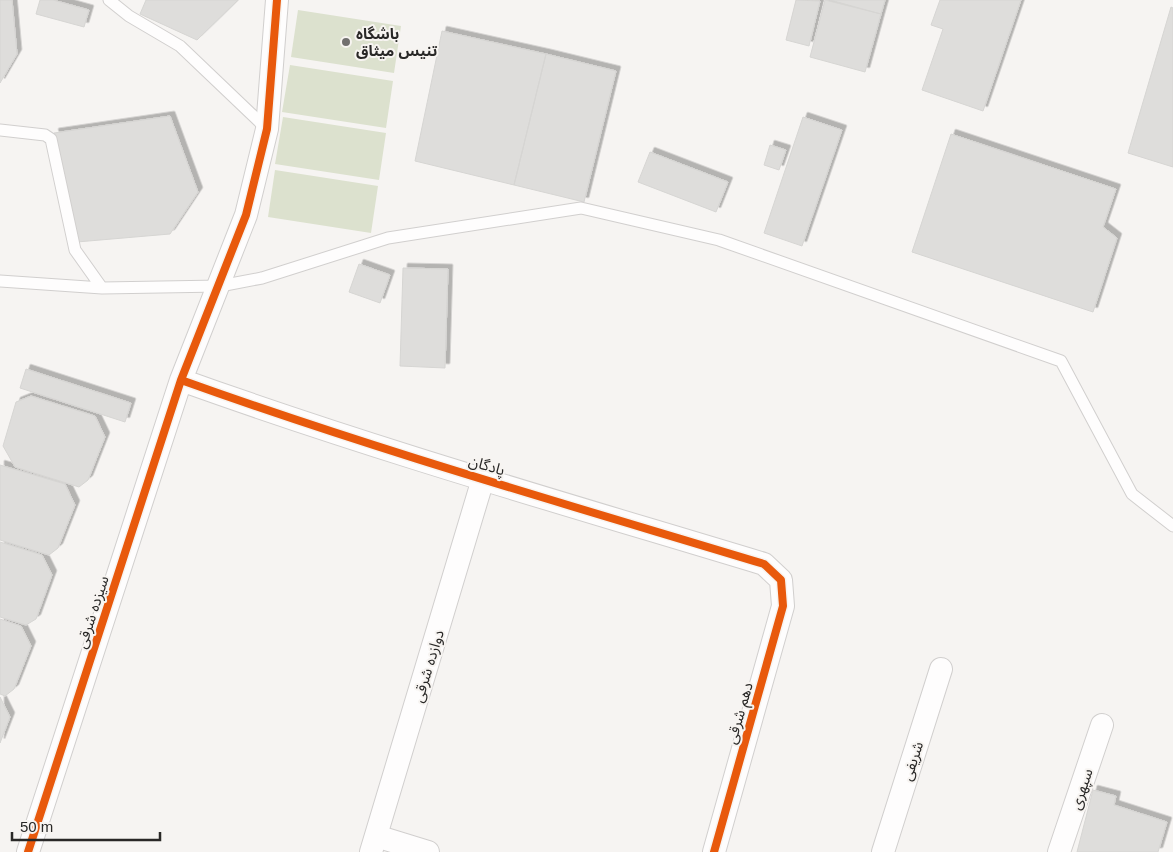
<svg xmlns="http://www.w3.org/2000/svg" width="1173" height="852" font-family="Arial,'Noto Sans Arabic',sans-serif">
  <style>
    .green { fill: #dce1ce }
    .building { fill: #dedddb; stroke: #d6d5d3; filter: url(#shadow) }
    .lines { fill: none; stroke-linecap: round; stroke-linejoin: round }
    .lane-casing { stroke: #d1cfce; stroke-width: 13 }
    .street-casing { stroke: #d1cfce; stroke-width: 24 }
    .lane { stroke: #fefdfd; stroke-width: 11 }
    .street { stroke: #fefdfd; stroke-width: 22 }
    .cycleway-casing { stroke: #f7f4f1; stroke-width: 11 }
    .cycleway { stroke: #e8590c; stroke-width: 8 }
    .poi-dot { fill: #716f6e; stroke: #f7f4f1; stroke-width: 2 }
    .labels { text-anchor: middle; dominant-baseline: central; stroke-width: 4; stroke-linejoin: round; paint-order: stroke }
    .poi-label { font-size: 15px; font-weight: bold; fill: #292827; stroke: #f7f4f1; text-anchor: start }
    .street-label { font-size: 15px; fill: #292827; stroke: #f7f4f1 }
  </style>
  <defs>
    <filter id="shadow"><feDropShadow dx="4.5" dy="-4.5" stdDeviation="0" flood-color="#0004"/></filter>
  </defs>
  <rect width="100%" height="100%" fill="#f6f4f2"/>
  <path class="green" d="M298 10 401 26 394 73 291 57Z
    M290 65 393 81 386 128 282 112Z
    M283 117 386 133 379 180 275 164Z
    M275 170 378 186 371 233 268 217Z"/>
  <path class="building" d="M0 0H12L17 54 0 83Z
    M40 0H53L89 10 84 27 36 14Z
    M146 0H238L197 40 140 14Z
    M796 0 820 1 809 46 786 40Z
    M825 0 881 14 865 72 810 57Z
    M830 0H885L881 14Z
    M940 0H1021L983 111 922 90 943 29 931 25Z
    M1171 7 1173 8V167L1128 153Z
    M442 31 546 54 514 185 415 161Z
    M546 54 616 71 584 202 514 185Z
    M170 116 198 192 170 234 77 242 54 133Z
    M803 117 842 130 802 246 764 233Z
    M951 134 1116 189 1103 227 1117 238 1093 312 912 252Z
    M770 145 786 150 779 170 764 165Z
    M650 152 728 182 716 212 638 182Z
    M359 264 390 275 380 303 349 292Z
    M403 268 448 269 445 368 400 366Z
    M26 369 131 403 125 422 20 388Z
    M31 396 95 416 105 437 88 480 79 487 15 467 3 446 16 402Z
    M0 465 65 484 75 505 58 548 49 555 0 540Z
    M0 542 42 555 52 575 36 619 26 625 0 617Z
    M0 619 21 626 31 646 14 689 5 696 0 694Z
    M0 697 10 717 0 743Z
    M1093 790 1116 796 1114 805 1167 822 1158 852H1077Z"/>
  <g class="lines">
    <defs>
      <path id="lane" d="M109 0 129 16 180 46 267 129
        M0 130 45 135 51 139 75 250 102 288
        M0 281 102 288 220 286 262 278 388 238 581 208 719 240 1061 361 1132 494 1173 526"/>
      <path id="street" d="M181 380C373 449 569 505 764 564L781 580 783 606 714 852
        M376 836 428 852
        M28 852 181 380 246 215 267 129 277 0
        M371 852 483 479
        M883 852 941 669
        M1059 852 1102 725"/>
    </defs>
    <use href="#lane" class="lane-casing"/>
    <use href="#street" class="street-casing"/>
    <use href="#lane" class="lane"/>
    <use href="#street" class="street"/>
    <defs>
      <path id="cycleway" d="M181 380C373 449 569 505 764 564L781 580 783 606 714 852
        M28 852 181 380 246 215 267 129 277 0"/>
    </defs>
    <use href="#cycleway" class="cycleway-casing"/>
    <use href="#cycleway" class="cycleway"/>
  </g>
  <circle class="poi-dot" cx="346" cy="42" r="5"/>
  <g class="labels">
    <g class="poi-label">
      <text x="356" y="33">باشگاه<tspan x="356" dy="17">تنيس ميثاق</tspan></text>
    </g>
    <g class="street-label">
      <text transform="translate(487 465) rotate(17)">پادگان</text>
      <text transform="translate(92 612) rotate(-72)">سیزده شرقی</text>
      <text transform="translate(428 666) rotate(-73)">دوازده شرقی</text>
      <text transform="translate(739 713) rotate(-74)">دهم شرقی</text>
      <text transform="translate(912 761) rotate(-72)">شریفی</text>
      <text transform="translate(1081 789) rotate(-72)">سپهری</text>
    </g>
  </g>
  <path d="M12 832v8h148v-8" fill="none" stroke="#292827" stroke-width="2.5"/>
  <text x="20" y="832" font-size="15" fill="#292827" stroke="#f7f4f1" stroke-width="4" paint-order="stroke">50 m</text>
</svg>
